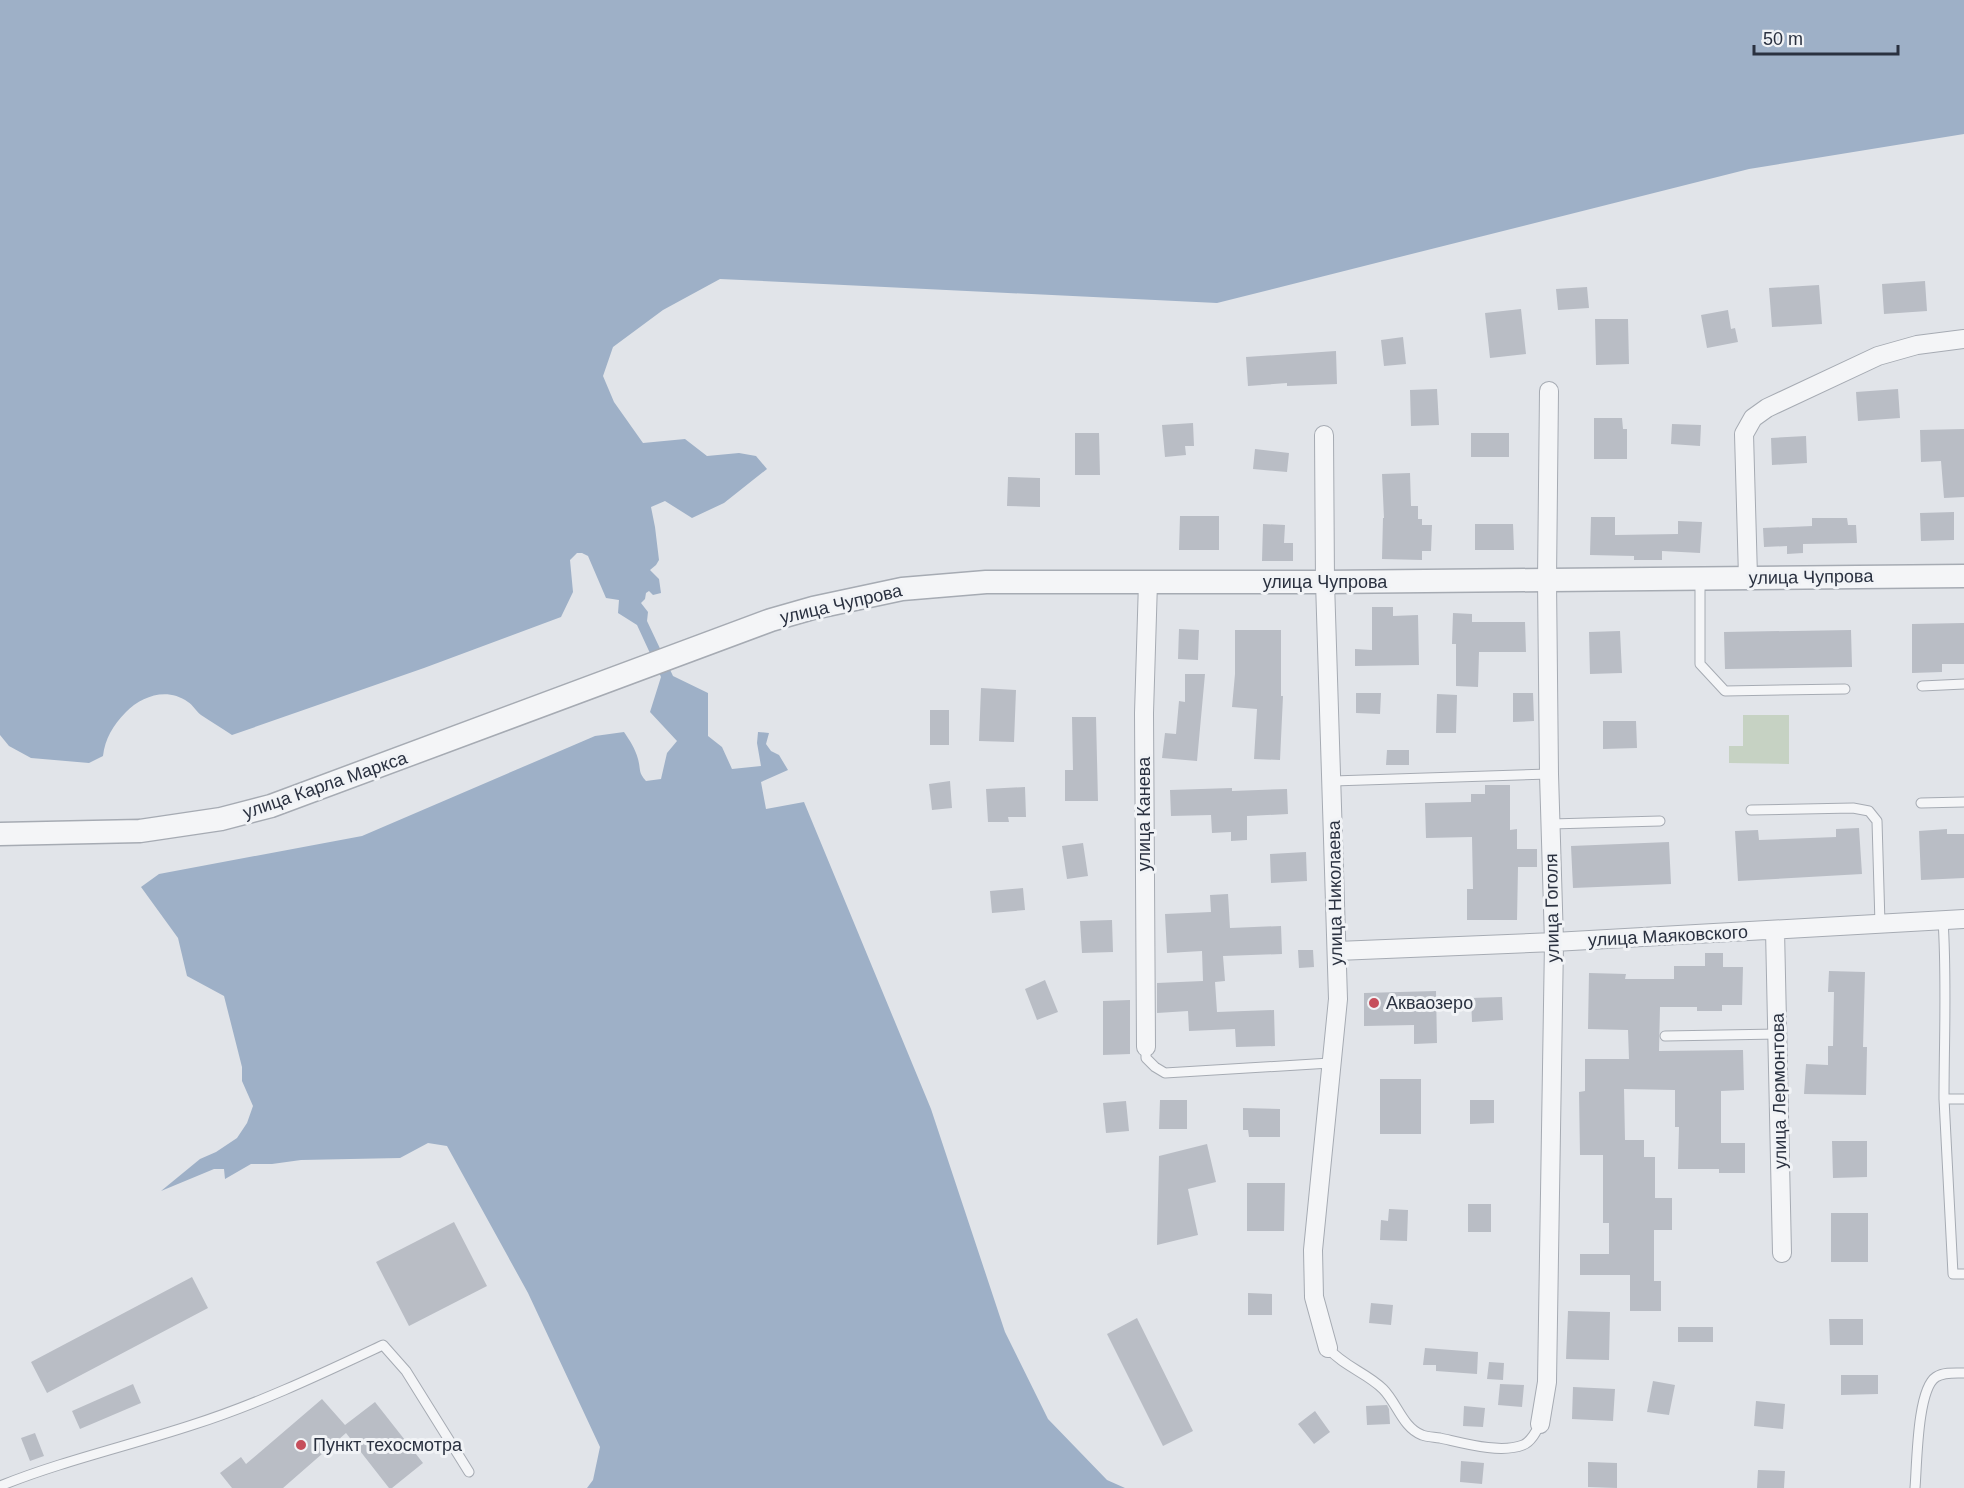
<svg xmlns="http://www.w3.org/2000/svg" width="1964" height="1488" font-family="Arial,sans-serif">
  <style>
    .green { fill: #c6d2c3 }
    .water { fill: #9eb0c7 }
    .building { fill: #b9bdc5 }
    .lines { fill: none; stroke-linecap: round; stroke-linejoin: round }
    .service-casing { stroke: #a6abb3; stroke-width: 11 }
    .minor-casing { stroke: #a6abb3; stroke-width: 20 }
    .tertiary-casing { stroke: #a6abb3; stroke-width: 25 }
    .service { stroke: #f4f5f7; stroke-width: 9 }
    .minor { stroke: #f4f5f7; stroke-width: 18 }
    .tertiary { stroke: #f4f5f7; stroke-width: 22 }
    .poi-dot { fill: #c64e5b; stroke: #f1f3f6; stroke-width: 2 }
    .labels { text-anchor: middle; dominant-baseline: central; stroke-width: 6; stroke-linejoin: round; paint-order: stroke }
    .street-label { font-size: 18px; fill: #2a3140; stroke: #f1f3f6 }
    .poi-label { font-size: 18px; fill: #2a3140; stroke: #f1f3f6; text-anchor: start }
  </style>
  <rect width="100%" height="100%" fill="#e1e4e9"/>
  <path class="green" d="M1743 715H1789V764L1729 763V746H1743Z"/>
  <path class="water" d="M0 0H1964V134L1749 169 1217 303 720 279 663 310 613 347 603 376 614 402 643 443 685 439 707 456 739 453 756 456 767 469 724 503 692 518 665 501 651 507 655 527 659 560 656 565 650 570 659 579 661 593 653 595 649 591 646 593 645 599 641 603 648 612 647 621 673 676 708 693V736L722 747 732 769 761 766 757 743 758 732 769 733 766 744 771 751 779 755 788 770 761 782 766 809 804 802 931 1109 1005 1332 1048 1419 1107 1480 1125 1488H587L593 1480 600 1447 528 1293 447 1146 428 1143 400 1158 301 1160 272 1164H251L225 1179 224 1169H214L161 1191 200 1159 216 1152 237 1138 247 1123 253 1106 242 1081V1067L224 996 187 976 178 938 141 887 159 874 362 836 595 736 624 732C630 741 635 748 638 759 641 770 638 772 646 781L661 779 667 753 677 741 650 712 661 677 637 625 618 613 619 600 606 598 588 556 582 553H577L570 560 573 592 561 617 424 668 232 735C222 728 211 722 201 715 196 711 193 705 188 702 167 687 142 696 126 712 113 725 105 739 103 756L89 763 31 758 9 746 0 735Z"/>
  <path class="building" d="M1925 281 1927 311 1884 314 1882 284Z
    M1819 285 1822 324 1772 327 1769 288Z
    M1587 287 1589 308 1558 310 1556 289Z
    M1521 309 1526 354 1490 358 1485 313Z
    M1728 310 1731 329 1735 328 1738 342 1707 348 1701 315Z
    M1595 319H1628L1629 364 1596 365Z
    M1403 337 1406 364 1384 366 1381 340Z
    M1336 351 1337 384 1287 386V383L1248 386 1246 357Z
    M1437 389 1439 425 1411 426 1410 390Z
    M1898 389 1900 418 1858 421 1856 392Z
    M1594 418H1622L1623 429H1627V459H1594Z
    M1193 423 1194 446H1185L1186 455 1165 457 1162 425Z
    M1672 424 1701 425 1700 446 1671 444Z
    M1964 429V497L1944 498 1941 461 1921 462 1920 430Z
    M1075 433H1099L1100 475H1075Z
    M1471 433H1509V457H1471Z
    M1806 436 1807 463 1772 465 1771 438Z
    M1255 449 1289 453 1287 472 1253 469Z
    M1410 473 1411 506H1418V519H1422V525H1432L1431 551H1422V560L1382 559 1383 518H1384L1382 474Z
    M1008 477 1040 478V507L1007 506Z
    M1954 512V540L1921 541 1920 513Z
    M1180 516H1219V550H1179Z
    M1591 517H1615V535L1678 534V521L1702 522 1700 553 1662 551V560H1634V556L1590 555Z
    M1812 518H1847L1848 525H1856L1857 543 1803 544V553L1787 554V546L1764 547 1763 528 1812 526Z
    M1263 524 1285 525 1284 543H1293V561H1262Z
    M1475 524H1513L1514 550H1475Z
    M1372 607H1393V616L1418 615 1419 665 1355 666V649L1372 650Z
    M1453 613 1472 614V622H1525L1526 652H1479L1478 687 1456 686V644H1452Z
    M1964 623V664H1942V672L1912 673V624Z
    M1179 629 1199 630 1198 660 1178 659Z
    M1235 630H1281V696H1283L1280 760 1254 759 1257 709 1232 707 1235 674Z
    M1851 630 1852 667 1725 669 1724 632Z
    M1620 631 1622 673 1590 674 1589 632Z
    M1185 674H1205L1197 761 1162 758 1165 733 1176 734 1179 701 1185 702Z
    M981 688 1016 690 1014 742 979 741Z
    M1356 693H1381L1380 714 1356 713Z
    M1513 693H1533L1534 721 1513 722Z
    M1437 694 1457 695 1456 733H1436Z
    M930 710H949V745H930Z
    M1072 717H1096L1098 801H1065V770H1073Z
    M1603 721H1636L1637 748 1603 749Z
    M1387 750H1409V765H1386Z
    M950 781 952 808 932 810 929 784Z
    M1485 785H1510V830L1517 829V849H1537V867H1518L1517 920H1467V889H1473L1472 837 1426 838 1425 803 1471 802V794H1485Z
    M1025 787 1026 817H1008L1009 822H988L986 789Z
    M1232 788V791L1287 789 1288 814 1247 816V840L1231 841V832L1212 833 1211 815 1171 816 1170 790Z
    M1859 828 1862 874 1738 881 1735 831 1758 830 1759 840 1836 837V829Z
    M1947 829V834H1964V878L1921 880 1919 831Z
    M1669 842 1671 884 1573 888 1571 846Z
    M1083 843 1088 876 1067 879 1062 846Z
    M1306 852 1307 881 1271 883 1270 854Z
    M1023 888 1025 910 992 913 990 891Z
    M1228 894 1230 928 1281 926 1282 954 1223 956 1225 981 1215 982 1217 1012 1274 1010 1275 1046 1236 1047 1235 1029 1189 1031 1188 1011 1157 1013V983L1203 981 1202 951 1167 953 1165 914 1211 912 1210 895Z
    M1112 920 1113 952 1082 953 1080 921Z
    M1298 950H1313L1314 967 1299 968Z
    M1705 953H1723V967H1743L1742 1005H1722V1011H1697V1007H1660L1659 1051 1743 1050 1744 1090 1721 1091V1143H1745V1173H1719V1169H1678L1679 1127H1675V1090L1624 1089 1625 1140H1644V1157H1655V1198H1672V1230H1654V1281H1661V1311H1630V1275H1580V1254H1609V1223H1603V1155H1580L1579 1092 1585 1091V1059H1629L1628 1030 1588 1029 1589 973 1626 974 1625 979H1674V966H1705Z
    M1829 971 1865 972 1863 1047H1867L1866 1095 1804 1094 1806 1064 1828 1065V1046H1833L1834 992H1828Z
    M1045 980 1058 1012 1037 1020 1025 989Z
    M1436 991 1437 1043 1414 1044V1025L1364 1026V993Z
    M1502 997 1503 1020 1472 1022 1471 998Z
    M1130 1000V1054L1103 1055V1001Z
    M1380 1079H1421V1134H1380Z
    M1160 1100H1187V1129H1159Z
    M1470 1100H1494V1123L1470 1124Z
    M1126 1101 1129 1131 1106 1133 1103 1103Z
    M1243 1108 1280 1109V1137H1249L1248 1130H1243Z
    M1832 1141H1867V1177L1833 1178Z
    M1207 1144 1216 1182 1188 1189 1198 1235 1157 1245 1159 1156Z
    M1247 1183H1285L1284 1231H1247Z
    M1468 1204H1491V1232H1468Z
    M1389 1209 1408 1210 1407 1241 1380 1240 1381 1220 1388 1221Z
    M1831 1213H1868V1262H1831Z
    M454 1222 487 1286 409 1326 376 1262Z
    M192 1277 208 1308 47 1393 31 1362Z
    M1248 1293 1272 1294V1315H1248Z
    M1371 1303 1393 1305 1391 1325 1369 1323Z
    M1568 1311 1610 1312 1609 1360 1566 1359Z
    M1137 1318 1193 1431 1163 1446 1107 1334Z
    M1829 1319H1863V1345H1830Z
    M1678 1327H1713V1342H1678Z
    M1425 1348 1478 1352 1477 1374 1436 1371V1365H1423Z
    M1489 1362 1504 1363 1503 1380 1487 1379Z
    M1841 1375H1878V1394L1841 1395Z
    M1653 1381 1675 1385 1669 1415 1647 1412Z
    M133 1384 141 1403 80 1429 72 1411Z
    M1500 1384 1524 1385 1522 1407 1498 1405Z
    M1573 1387 1615 1389 1613 1421 1572 1419Z
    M322 1399 345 1425 375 1402 423 1463 392 1488H389L346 1433 283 1488H232L220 1473 241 1457 246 1464Z
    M1756 1401 1785 1404 1783 1429 1754 1426Z
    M1387 1405 1389 1409 1390 1424 1367 1425 1366 1406Z
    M1464 1406 1485 1408 1483 1427 1463 1426Z
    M1315 1411 1330 1432 1314 1444 1298 1424Z
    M35 1433 44 1456 30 1461 21 1438Z
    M1461 1461 1484 1463 1482 1484 1460 1482Z
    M1588 1462 1617 1463V1488L1588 1487Z
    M1758 1470 1785 1471 1784 1488H1757Z"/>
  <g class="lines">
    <defs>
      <path id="service" d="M1700 579V664L1725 691 1845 689
        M1922 686 1964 684
        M1333 781 1549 774
        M1921 803 1964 802
        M1751 810 1853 808 1869 811 1877 821 1880 924
        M1551 824 1660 821
        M1943 920C1947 980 1944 1040 1944 1099H1964
        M1665 1036 1778 1034
        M1146 1047V1058L1155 1067 1165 1073 1330 1063
        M1944 1099 1953 1274H1964
        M1328 1348C1343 1366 1367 1373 1383 1389 1397 1403 1403 1428 1422 1435 1427 1437 1434 1437 1440 1438 1463 1443 1500 1454 1523 1445 1531 1442 1536 1432 1540 1424
        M0 1486C62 1461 128 1446 192 1425 258 1404 321 1374 383 1345L406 1371 469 1472
        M1915 1488C1917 1465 1917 1389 1936 1377 1944 1372 1955 1373 1964 1373"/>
      <path id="minor" d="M1324 435 1325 582 1338 999 1313 1250 1314 1297 1328 1348
        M1748 577 1744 434 1753 418 1767 408 1878 356 1917 345 1964 339
        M1775 930 1782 1253
        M1337 951 1554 942 1964 919
        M1146 1047 1144 713 1148 582
        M1540 1424 1547 1382 1554 942 1549 774 1547 580 1549 391"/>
      <path id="tertiary" d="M0 834 140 831 221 819 271 806 771 620 813 608 902 589 986 582H1325L1964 576"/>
    </defs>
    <use href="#service" class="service-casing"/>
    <use href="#minor" class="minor-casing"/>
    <use href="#tertiary" class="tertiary-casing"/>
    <use href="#service" class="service"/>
    <use href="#minor" class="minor"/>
    <use href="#tertiary" class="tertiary"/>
  </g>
  <g class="poi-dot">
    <circle cx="1374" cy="1003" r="6"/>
    <circle cx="301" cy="1445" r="6"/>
  </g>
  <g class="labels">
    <g class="street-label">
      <text transform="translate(1811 577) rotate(-1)">улица Чупрова</text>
      <text x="1325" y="582">улица Чупрова</text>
      <text transform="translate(841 604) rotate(-13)">улица Чупрова</text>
      <text transform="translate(325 785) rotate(-19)">улица Карла Маркса</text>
      <text transform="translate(1144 814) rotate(-90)">улица Канева</text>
      <text transform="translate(1335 893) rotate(-91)">улица Николаева</text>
      <text transform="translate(1552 908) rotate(-91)">улица Гоголя</text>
      <text transform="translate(1668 936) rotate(-3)">улица Маяковского</text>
      <text transform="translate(1779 1091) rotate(-91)">улица Лермонтова</text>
    </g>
    <g class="poi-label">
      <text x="1386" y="1003">Акваозеро</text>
      <text x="313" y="1445">Пункт техосмотра</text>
    </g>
  </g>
  <path d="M1754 45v9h144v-9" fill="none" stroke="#2a3140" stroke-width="3"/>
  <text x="1763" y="45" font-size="18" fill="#2a3140" stroke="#f1f3f6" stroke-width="4.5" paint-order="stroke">50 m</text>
</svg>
